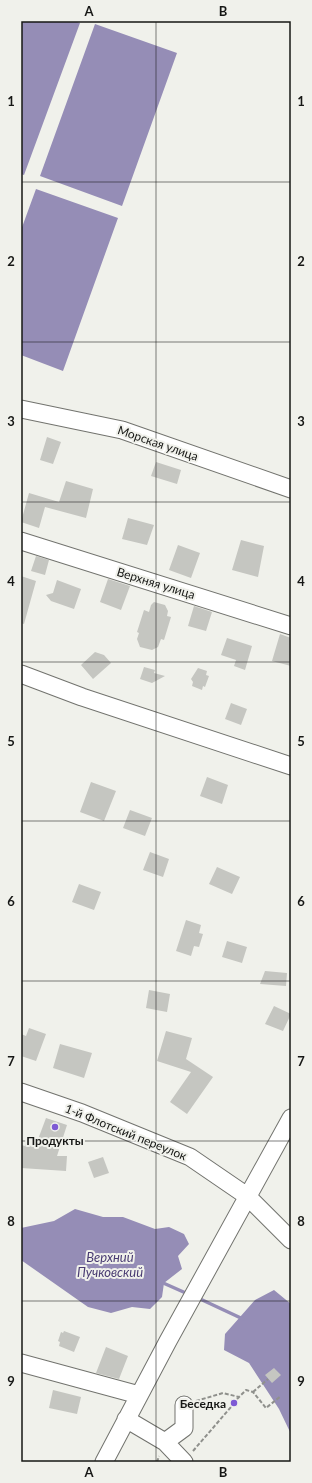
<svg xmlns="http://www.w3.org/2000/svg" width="312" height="1483" font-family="Lato,sans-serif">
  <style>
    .water { fill: #958db6 }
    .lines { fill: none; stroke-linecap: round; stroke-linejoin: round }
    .stream { stroke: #958db6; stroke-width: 3.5 }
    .building { fill: #c5c6c1 }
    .minor-casing { stroke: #72736e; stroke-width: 19 }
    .path { stroke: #8f908c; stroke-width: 2; stroke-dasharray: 4 2; stroke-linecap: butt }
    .minor { stroke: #fff; stroke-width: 17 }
    .grid { fill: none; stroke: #161715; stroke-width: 1; stroke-opacity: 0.55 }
    .poi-dot { fill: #7e5ad4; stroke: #f0f1eb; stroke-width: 1.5 }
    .labels { text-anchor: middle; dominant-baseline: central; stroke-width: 4; stroke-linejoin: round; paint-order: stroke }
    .street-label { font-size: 12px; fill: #161715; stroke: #f0f1eb }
    .poi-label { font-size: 12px; font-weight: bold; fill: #161715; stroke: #f0f1eb }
    .water-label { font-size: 13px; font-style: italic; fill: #493b72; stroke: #f0f1eb }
    .neatline { fill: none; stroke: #161715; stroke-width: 1.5 }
    .grid-label { font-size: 13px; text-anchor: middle; font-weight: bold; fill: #161715 }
  </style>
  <rect width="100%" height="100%" fill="#f0f1eb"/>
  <path class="water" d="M21 21H74L80 23 24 175 21 174Z
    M95 24 177 53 122 206 40 176Z
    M36 189 118 218 63 371 21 355V230Z
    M75 1209 103 1217H123L155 1229 169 1227 184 1234 189 1244 178 1256 182 1269 164 1283 162 1297 150 1309 132 1307 111 1313 88 1307 21 1260V1228L54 1221Z
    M274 1290 291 1304V1434L279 1409 249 1363 224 1350 225 1334 255 1300Z"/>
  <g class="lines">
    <path class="stream" d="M161 1282 188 1294
      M198 1298 243 1319"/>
  </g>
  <path class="building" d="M47 437 61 442 53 464 40 460Z
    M156 462 181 470 177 484 151 476Z
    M66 481 93 489 86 518 45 507 39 528 21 522 29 493 59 502Z
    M128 518 154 525 147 545 122 539Z
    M241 540 264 546 258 577 232 570Z
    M178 545 200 553 191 578 169 570Z
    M36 556 49 560 45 575 31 571Z
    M21 576 36 581 24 624 21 623Z
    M108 579 130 586 121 610 100 602Z
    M57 580 81 589 74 609 51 601 46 595 53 593Z
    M154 602 165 605 168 611 167 616 171 617 164 640 161 639 158 647 152 650 140 647 137 639 139 633 137 632 144 610 149 612 151 605Z
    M194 606 212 612 206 631 188 626Z
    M280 634 291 638V666L272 661Z
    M227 638 252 646 245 670 234 666 236 660 221 655Z
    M95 652 104 655 111 663 93 679 81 665Z
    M144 667 155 670 154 673 165 676 152 683 140 679Z
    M198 668 207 671 206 675 209 676 205 687 203 686 202 690 192 686 193 682 191 679Z
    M231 703 247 709 241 725 225 719Z
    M207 777 228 785 222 804 200 796Z
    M91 782 116 791 104 821 80 812Z
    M130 810 152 818 145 836 123 828Z
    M150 852 169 859 163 877 143 870Z
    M217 867 240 877 232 894 209 884Z
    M79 884 101 892 94 910 72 902Z
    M186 920 201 925 199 933 203 934 199 947 194 946 191 956 176 951Z
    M227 941 247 947 242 963 222 957Z
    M265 971 287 973 286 986 260 984Z
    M149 990 170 994 167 1012 146 1008Z
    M274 1006 291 1014 283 1031 265 1024Z
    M29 1028 46 1034 36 1061 21 1056V1034L26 1036Z
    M166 1031 192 1038 186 1059 213 1077 187 1114 170 1102 191 1072 157 1061Z
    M60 1044 92 1053 84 1078 53 1068Z
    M46 1118 67 1125 57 1156H67L66 1171 21 1168V1145L25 1146 26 1140 37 1142Z
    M103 1157 109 1173 94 1178 88 1162Z
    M64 1331 80 1337 74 1352 59 1346 60 1342 58 1341 61 1332 63 1333Z
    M106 1347 128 1356 119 1379 96 1373Z
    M274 1368 281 1375 272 1383 265 1375Z
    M53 1390 81 1397 77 1414 49 1408Z"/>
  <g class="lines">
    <defs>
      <path id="minor" d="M21 409 122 430 291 489
        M21 541 291 626
        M21 674 82 697 291 766
        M21 1092 82 1113 190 1157 247 1196 291 1240
        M21 1363 139 1395
        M126 1419 165 1442 184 1462
        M165 1442 184 1428V1405
        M104 1462 168 1341 291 1118"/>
    </defs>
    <use href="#minor" class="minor-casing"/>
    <path class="path" d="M253 1392 268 1379
      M237 1399 246 1390 253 1392 266 1408 281 1396
      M196 1401 223 1393 239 1397
      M193 1451 231 1407
      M157 1462 159 1456"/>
    <use href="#minor" class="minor"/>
  </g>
  <path class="grid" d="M156 21V1462M21 182H291M21 342H291M21 502H291M21 662H291M21 821H291M21 981H291M21 1141H291M21 1301H291"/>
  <g class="poi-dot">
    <circle cx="55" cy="1127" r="4"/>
    <circle cx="234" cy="1403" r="4"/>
  </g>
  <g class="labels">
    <g class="street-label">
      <text transform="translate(158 443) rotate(19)">Морская улица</text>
      <text transform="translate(156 583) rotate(17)">Верхняя улица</text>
      <text transform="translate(126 1132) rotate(22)">1-й Флотский переулок</text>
    </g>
    <g class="poi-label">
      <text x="55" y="1140">Продукты</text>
      <text x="226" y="1403" text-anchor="end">Беседка</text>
    </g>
    <g class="water-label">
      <text x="110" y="1257">Верхний<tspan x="110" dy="15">Пучковский</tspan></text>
    </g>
  </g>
  <rect width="312" height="1483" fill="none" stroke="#f0f1eb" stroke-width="44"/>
  <rect x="22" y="22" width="268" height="1439" class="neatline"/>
  <g class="grid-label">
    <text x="89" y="16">A</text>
    <text x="223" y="16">B</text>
    <text x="11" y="106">1</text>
    <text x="301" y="106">1</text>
    <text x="11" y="266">2</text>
    <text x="301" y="266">2</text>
    <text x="11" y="426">3</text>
    <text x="301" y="426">3</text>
    <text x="11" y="586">4</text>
    <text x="301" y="586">4</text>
    <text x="11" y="746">5</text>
    <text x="301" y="746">5</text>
    <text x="11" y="906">6</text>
    <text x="301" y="906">6</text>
    <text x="11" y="1066">7</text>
    <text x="301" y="1066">7</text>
    <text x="11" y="1226">8</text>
    <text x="301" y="1226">8</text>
    <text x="11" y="1386">9</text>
    <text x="301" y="1386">9</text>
    <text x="89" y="1477">A</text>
    <text x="223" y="1477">B</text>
  </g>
</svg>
